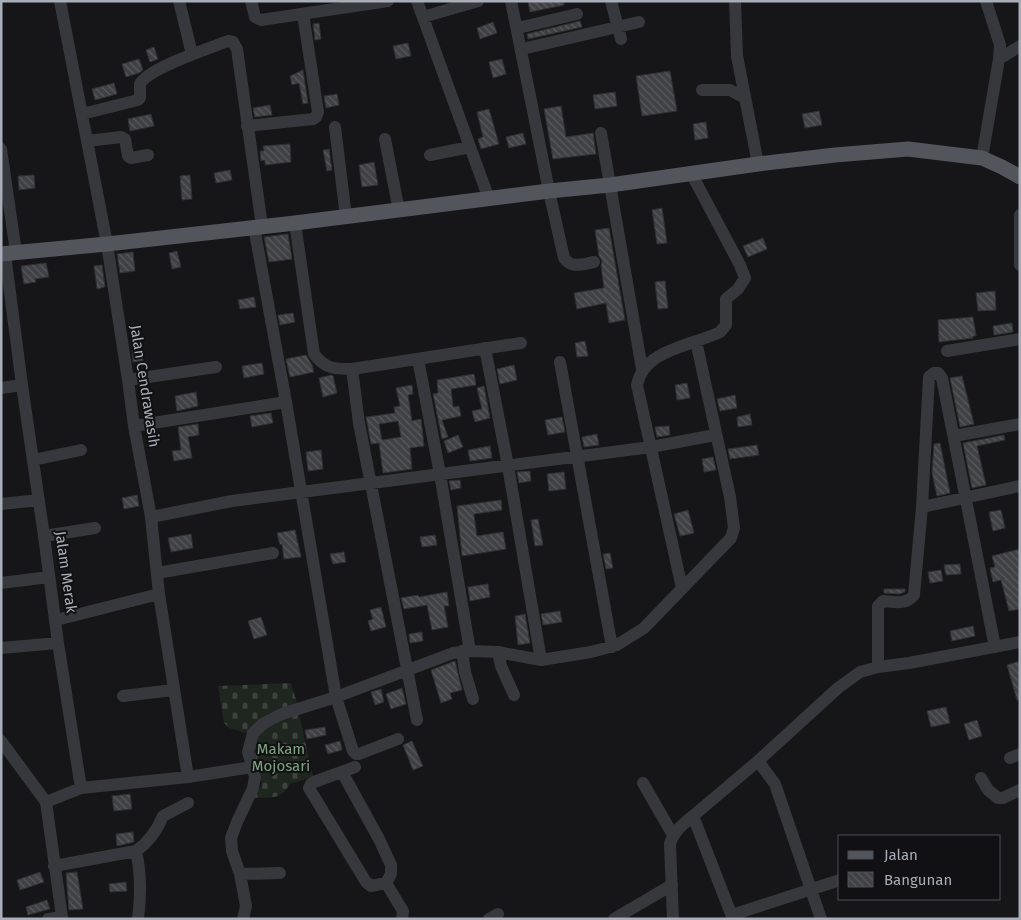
<svg xmlns="http://www.w3.org/2000/svg" width="1021" height="920" font-family="'Fira Sans',sans-serif">
  <style>
    .cemetery { fill: url(#cemetery-stones) }
    .building { fill: url(#building-back-hatch); stroke: #303034; fill-rule: evenodd }
    .lines { fill: none; stroke-linecap: round; stroke-linejoin: round }
    .minor { stroke: #37383d; stroke-width: 12 }
    .major { stroke: #53555c; stroke-width: 15 }
    .labels { text-anchor: middle; dominant-baseline: central; stroke-width: 4; stroke-linejoin: round; paint-order: stroke }
    .street-label { font-size: 15px; fill: #a8adb8; stroke: #111113 }
    .park-label { font-size: 15px; fill: #7fa381; stroke: #111113 }
  </style>
  <defs>
    <pattern id="cemetery-stones" width="16" height="16" patternUnits="userSpaceOnUse" patternTransform="scale(1.25)"><rect width="16" height="16" fill="#1e261f"/><path d="M2 7V4a2 2 0 0 1 4 0v3zM10 15v-3a2 2 0 0 1 4 0v3z" fill="#3c433d"/></pattern>
    <pattern id="building-back-hatch" width="6" height="6" patternUnits="userSpaceOnUse" patternTransform="scale(1.25)"><rect width="6" height="6" fill="#404145"/><path d="M-1 5l2 2M0 0l6 6M5-1l2 2" fill="none" stroke="#595a5e"/></pattern>
  </defs>
  <rect width="100%" height="100%" fill="#161618"/>
  <path class="cemetery" d="M291 683 298 707 250 734 229 728 224 723 218 686Z
    M299 714 313 777 290 784C281 801 269 797 253 798L262 784C257 766 247 738 266 726 275 720 289 717 299 714Z"/>
  <path class="building" d="M528 1H564V5L530 12Z
    M580 21 582 27 528 39 527 34Z
    M493 22 497 33 480 39 477 28Z
    M319 23 321 39 315 40 313 24Z
    M408 43 411 56 396 59 393 46Z
    M154 47 158 59 150 62 146 50Z
    M139 59 143 70 139 73 126 77 122 64Z
    M502 59 506 74 493 78 489 62Z
    M303 70 308 103 303 104 299 83 292 85 290 76Z
    M670 71 677 111 642 116 636 76Z
    M114 83 117 94 95 100 92 89Z
    M615 92 617 106 595 109 593 95Z
    M337 94 339 105 326 108 324 96Z
    M270 105 272 115 255 117 253 108Z
    M561 106 566 137 593 133 596 154 553 159 544 109Z
    M489 109 499 144 481 149 478 139 483 137 477 112Z
    M819 111 822 125 805 128 802 114Z
    M151 114 154 126 130 131 128 119Z
    M706 122 708 138 695 140 693 124Z
    M523 133 526 144 509 148 506 137Z
    M290 144 291 162 265 165V160L261 161 260 151H264L263 146Z
    M329 149 332 170 327 171 323 150Z
    M374 162 378 185 362 187 359 165Z
    M230 170 232 180 216 183 214 173Z
    M34 175 35 188 19 190 18 176Z
    M190 175 192 199 182 200 180 176Z
    M662 208 667 243 657 244 652 210Z
    M609 228 625 320 609 323 606 303 577 309 574 293 604 288 601 266 602 261 599 256 595 230Z
    M288 234 292 259 269 262 264 237Z
    M763 238 767 249 748 257 743 246Z
    M177 251 181 267 172 269 169 253Z
    M133 252 135 271 120 273 117 254Z
    M46 263 49 277 35 279 36 282 24 284 21 266Z
    M102 265 105 287 97 289 94 266Z
    M665 281 668 308 658 309 655 282Z
    M995 291 996 310 978 311 976 293Z
    M254 297 256 307 240 309 238 300Z
    M293 313 295 322 280 325 278 315Z
    M973 317 976 336H973V338L939 342 938 320Z
    M1012 323 1013 332 994 335 993 326Z
    M585 341 588 356 577 357 575 343Z
    M141 349 143 361 133 362 132 351Z
    M306 355 312 365 314 372 290 377 286 359Z
    M262 363 264 374 244 378 242 366Z
    M514 365 517 380 500 384 497 369Z
    M474 374 476 385 451 389 453 407 459 406 461 416 442 420 448 437 442 439 433 394 438 393 437 380Z
    M331 375 333 376 337 393 323 397 319 378Z
    M962 376 974 424 960 427 950 378Z
    M687 383 690 398 677 400 675 385Z
    M412 385 413 394 408 395 412 421 421 419 424 446 410 448 412 469 383 473 379 443 371 444 366 417 395 413 394 407 400 406 396 388ZM398 421 401 437 382 440 379 424Z
    M484 386 490 418 475 422 472 411 482 409 477 388Z
    M196 392 198 406 177 411 175 396Z
    M735 395 737 408 720 411 717 399Z
    M271 413 273 423 252 427 250 416Z
    M750 414 752 425 738 427 737 417Z
    M562 417 565 432 548 435 545 420Z
    M198 424 199 435 188 437 192 458 174 461 172 451 181 450 178 427Z
    M669 426 670 435 657 437 655 427Z
    M597 434 599 445 584 447 582 437Z
    M458 435 463 447 448 453 444 441Z
    M1004 435 1005 440 977 446 986 485 972 488 963 443Z
    M940 443 950 493 937 496 932 473 934 444Z
    M757 445 759 455 730 459 728 449Z
    M490 446 492 458 470 461 468 450Z
    M321 450 323 469 308 471 306 452Z
    M713 457 716 470 704 472 702 459Z
    M530 471 531 481 519 483 517 472Z
    M564 472 566 489 549 491 547 474Z
    M460 480 461 488 451 490 449 481Z
    M137 495 139 506 124 509 122 498Z
    M501 500 502 510 474 514V516L477 536 503 532 506 549 462 556 457 506Z
    M688 510 694 533 680 536 674 514Z
    M1001 510 1005 528 993 531 989 512Z
    M538 519 543 545 535 546 531 520Z
    M295 530 301 557 284 559 282 544 280 545 277 533Z
    M191 534 193 548 171 552 168 538Z
    M435 535 437 545 422 547 420 537Z
    M1020 549V609L1009 611 1001 580 993 582 990 568 995 567 992 556Z
    M344 552 346 562 333 564 330 554Z
    M610 553 613 568 606 569 603 554Z
    M960 564 961 574 946 575 944 565Z
    M941 570 943 581 930 583 928 572Z
    M488 584 490 597 470 601 468 587Z
    M884 589H905V592L899 594 884 593Z
    M447 592 449 606H444L448 627 432 630 427 605 404 609 401 598 418 595 419 597Z
    M381 607 386 627 371 631 368 621 373 619 370 610Z
    M560 611 562 622 543 625 541 614Z
    M525 614 530 643 518 645 515 616Z
    M261 617 267 635 254 639 248 621Z
    M973 626 975 636 952 641 950 631Z
    M422 632 423 641 410 643 409 634Z
    M455 661 462 690 450 693 452 699 441 703 431 670Z
    M1020 661V700H1017L1007 665Z
    M402 688 406 704 391 709 386 694Z
    M381 689 384 702 375 705 371 692Z
    M946 707 950 723 931 727 927 711Z
    M977 720 982 736 969 740 964 724Z
    M325 727 326 735 307 739 305 730Z
    M340 741 342 750 328 754 325 745Z
    M412 741 423 766 413 770 403 745Z
    M130 794 132 809 114 811 112 796Z
    M133 832 134 842 117 846 116 834Z
    M40 872 44 882 20 890 17 880Z
    M77 872 83 909 69 910 66 873Z
    M126 882 127 891 110 892 109 884Z
    M47 900 50 909 28 915 26 907Z"/>
  <g class="lines">
    <path class="minor" d="M60 1 107 244 128 380 134 426 151 517 159 594 188 777
      M179 1 192 54
      M251 1 255 17 261 20 388 1
      M417 1 489 199
      M511 1 549 191 564 258C572 269 582 264 594 262
      M611 1 621 39
      M735 1 737 56 758 164
      M423 17 478 1
      M518 28 577 14
      M522 49 639 22
      M999 59 1020 46
      M702 90H730L745 98
      M82 114 138 100 140 98V84C148 68 210 48 228 41L233 42 237 49 262 226
      M247 126 313 119 316 117 318 112 303 14
      M335 127 346 217
      M601 133 642 369
      M385 139 399 211
      M87 141 121 137 125 139 128 156 131 158 148 155
      M1 149 16 252
      M430 155 470 147
      M982 158 999 59 1000 45 986 1
      M1020 215V265
      M295 223 314 354C325 369 335 369 352 369L521 343
      M254 227 286 402 336 697 353 751 356 754H359L398 739
      M5 254 22 385 44 536 58 643 81 788 188 777 252 767
      M485 348 508 466 541 660
      M947 351 1020 339
      M418 359 440 474 470 651
      M560 362 612 647
      M352 369 359 423 417 720
      M128 380 216 367
      M1 388 22 385
      M134 426 286 402
      M954 436 1020 424
      M33 460 81 450
      M1 504 39 500
      M922 507 1020 486
      M151 517 232 501 651 447 715 435
      M44 536 95 528
      M157 573 273 553
      M1 583 49 577
      M682 588 637 385C644 349 692 346 720 332L726 325V299L738 289 745 278 740 265 691 173
      M56 620 159 594
      M1 648 58 643
      M462 651 465 672 473 699
      M498 652 501 666 514 695
      M878 667V606L883 601C895 602 906 605 914 595L922 507 929 377 934 373H938L942 378 995 647
      M123 696 173 690
      M1 741 46 802
      M1010 758 1020 754
      M758 761 775 784 821 919
      M355 767 314 782 311 784 309 788 366 882 371 886 386 883
      M342 772 379 839 391 865V874L386 883 403 911 402 919
      M981 778 988 790 998 798H1003L1020 790
      M643 783 673 835
      M136 851C141 873 141 896 138 919
      M54 866 136 851C149 842 157 831 163 816L188 803
      M240 874 232 851 231 838 237 822 253 788 255 777 248 752 253 733 264 723 282 714 336 697 453 653 470 651 498 652 541 660 591 652 617 645 644 628 731 538 734 528 730 497 696 341
      M732 915 840 880
      M48 919 62 917 46 802 81 788
      M243 919 246 906 240 874 280 873
      M489 919 498 914
      M614 919 672 885
      M673 919 670 844C674 831 683 824 693 816
      M733 919 693 816 758 761 838 688 860 672 878 667 909 663 1020 642"/>
    <path class="major" d="M1 254 107 244 295 223 549 191 610 185 758 164 835 155 908 149 982 158 1002 167 1020 177"/>
  </g>
  <g class="labels">
    <g class="street-label">
      <text transform="translate(145 386) rotate(81)">Jalan Cendrawasih</text>
      <text transform="translate(66 572) rotate(82)">Jalam Merak</text>
    </g>
    <g class="park-label">
      <text x="281" y="749">Makam<tspan x="281" dy="17">Mojosari</tspan></text>
    </g>
  </g>
  <rect width="1021" height="920" fill="none" stroke="#a8adb8" stroke-width="5"/>
  <rect x="838" y="835" width="162" height="65" fill="#111113" stroke="#4d4f55"/>
  <rect x="848" y="851" width="25" height="8" fill="#53555c" stroke="#4d4f55"/>
  <text x="884" y="860" font-size="15" fill="#a8adb8">Jalan</text>
  <rect x="848" y="872" width="25" height="15" fill="url(#building-back-hatch)" stroke="#4d4f55"/>
  <text x="884" y="885" font-size="15" fill="#a8adb8">Bangunan</text>
</svg>
